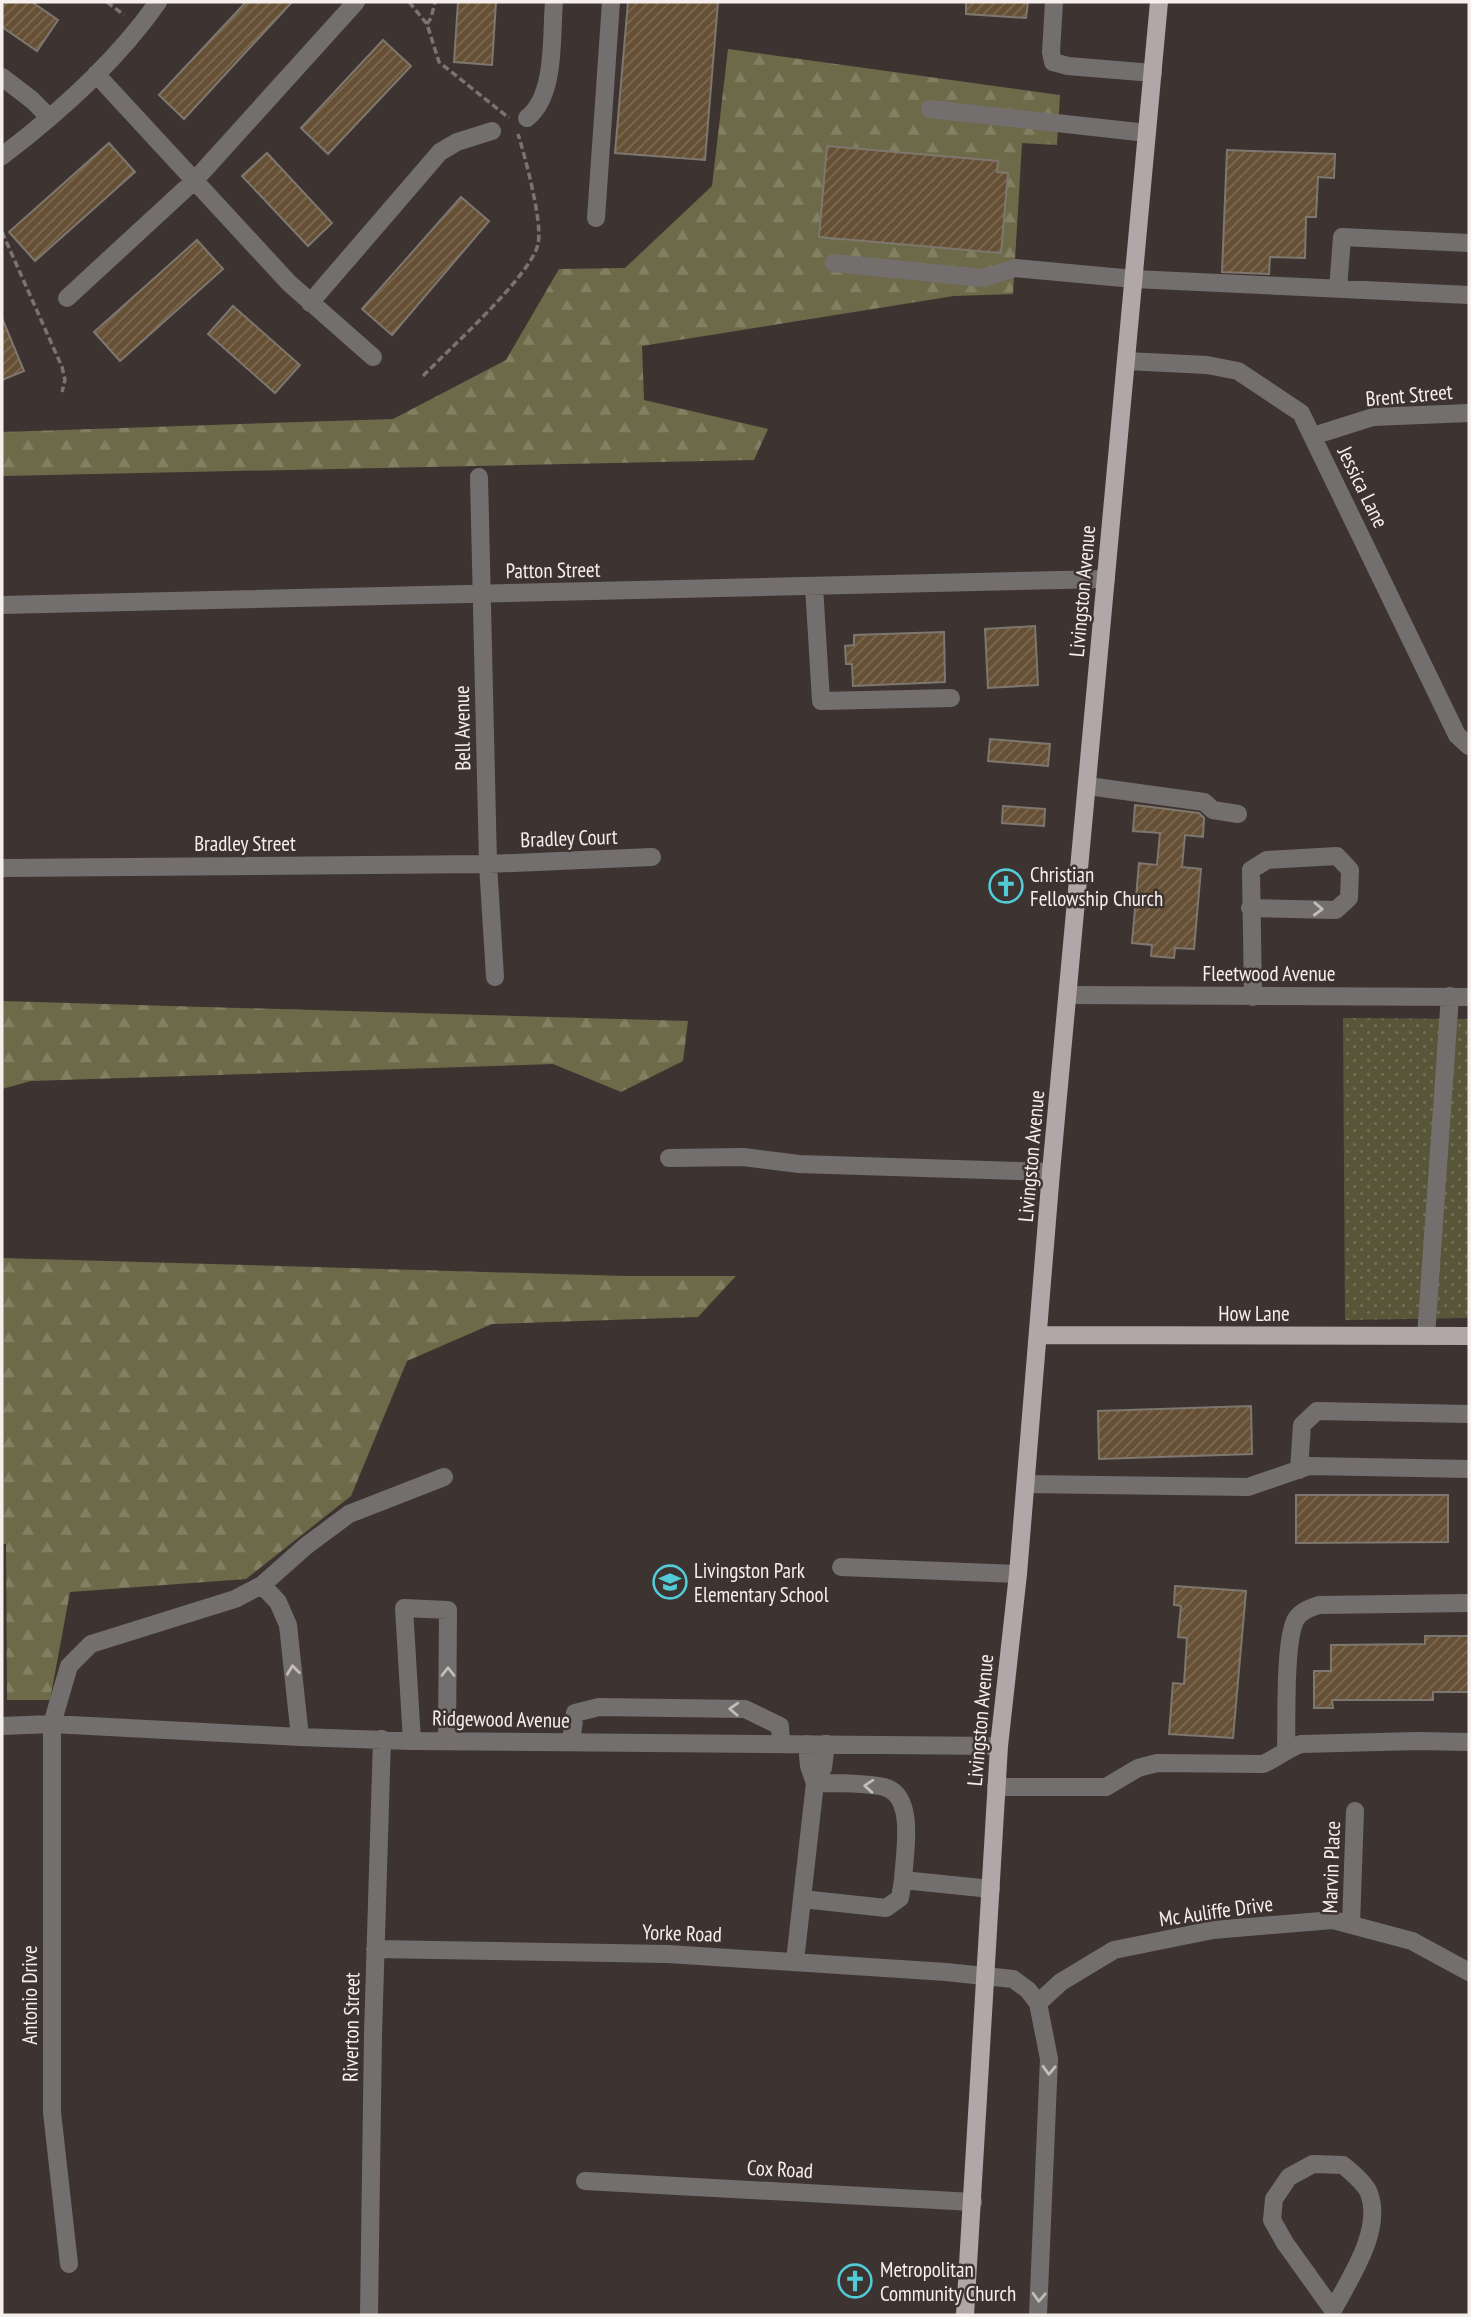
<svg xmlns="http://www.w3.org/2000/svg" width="1471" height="2317" font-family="'PT Sans Narrow',sans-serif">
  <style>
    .grass { fill: url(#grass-dots) }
    .forest { fill: url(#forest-firs) }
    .building { fill: url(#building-hatch); stroke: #7e776f; stroke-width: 2 }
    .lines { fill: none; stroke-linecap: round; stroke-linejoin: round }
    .path { stroke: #7c7371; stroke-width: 3.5; stroke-dasharray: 7 3.5; stroke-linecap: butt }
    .minor { stroke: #746f6f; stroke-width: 18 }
    .major { stroke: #b1a6a8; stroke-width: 18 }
    .oneway { stroke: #c2bcbb }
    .labels { text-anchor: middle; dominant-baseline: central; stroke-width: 5; stroke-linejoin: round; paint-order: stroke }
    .street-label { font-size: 21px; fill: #f6efed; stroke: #3d3431 }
    .poi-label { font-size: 21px; fill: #f6efed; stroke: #3d3431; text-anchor: start }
  </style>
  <defs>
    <pattern id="grass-dots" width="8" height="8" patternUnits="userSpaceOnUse" patternTransform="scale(1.75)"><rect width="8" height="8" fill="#585639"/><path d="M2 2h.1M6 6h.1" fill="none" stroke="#716f56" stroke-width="1.8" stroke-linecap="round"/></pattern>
    <pattern id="forest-firs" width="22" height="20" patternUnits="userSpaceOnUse" patternTransform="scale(1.75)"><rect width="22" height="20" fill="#6c6a48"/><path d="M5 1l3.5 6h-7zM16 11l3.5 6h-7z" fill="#828063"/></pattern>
    <pattern id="building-hatch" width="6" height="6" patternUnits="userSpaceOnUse" patternTransform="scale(1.75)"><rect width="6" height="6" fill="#665035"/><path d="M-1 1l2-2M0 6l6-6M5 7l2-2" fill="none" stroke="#7c6a53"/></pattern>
  </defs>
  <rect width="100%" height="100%" fill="#3d3431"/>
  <path class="grass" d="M1343 1018 1469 1019V1318L1345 1320Z"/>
  <path class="forest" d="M728 49 1060 95 1057 145 1022 143 1013 294 954 296 642 346 644 400 768 429 754 460 2 476V432L393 419 506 360 559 269 625 268 712 186Z
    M2 1001 688 1021 683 1061 621 1092 553 1064 31 1081 2 1089Z
    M2 1258 625 1276H736L698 1317 492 1324 407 1361 351 1496 246 1579 70 1592 50 1700H7L6 1544H2Z"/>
  <path class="building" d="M2 2H32L58 20 37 51 2 27Z
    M246 2H292L184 119 159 95Z
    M458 2H496L492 65 454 62Z
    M628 2H718L705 160 615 153Z
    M966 2H1028L1026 18 966 14Z
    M383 40 411 66 328 154 301 128Z
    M109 143 135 172 35 261 9 232Z
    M827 146 998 161 997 172 1008 173 1001 253 819 237Z
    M1227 150 1335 154 1334 178 1318 177 1316 217H1306L1305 258 1270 257 1269 274 1222 272Z
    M267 153 332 223 308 246 242 176Z
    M461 197 489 221 392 335 362 309Z
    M197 240 223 269 120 361 94 332Z
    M233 306 300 365 275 393 208 334Z
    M2 318 24 371 2 380Z
    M1035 626 1038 685 988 688 985 629Z
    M944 632 945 682 853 686 852 664H846L845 646 854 645V635Z
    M990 739 1050 744 1048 766 988 761Z
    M1135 805 1199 813 1204 818 1203 837 1185 835 1182 867 1201 869 1194 949 1175 948 1174 958 1151 956 1152 945 1132 943 1139 863 1157 865 1160 833 1133 831Z
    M1003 806 1045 809 1044 826 1002 823Z
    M1251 1406 1252 1454 1099 1459 1098 1411Z
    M1296 1495H1448V1542L1296 1543Z
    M1175 1586 1246 1591 1233 1738 1169 1734 1173 1683 1184 1684 1187 1638 1178 1637 1181 1606 1174 1605Z
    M1425 1636H1469V1692H1433V1700H1332L1333 1708H1314V1671H1331V1645L1425 1644Z"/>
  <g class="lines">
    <path class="path" d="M107 2 124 15
      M409 2 427 24 439 62 509 118
      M427 24 431 18 435 2
      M2 232 62 367 65 380 62 392
      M423 376C449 349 531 276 538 244 543 223 525 156 518 134"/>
    <path class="minor" d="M1054 2 1051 52 1053 62 1068 66 1153 73
      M96 74 289 283 373 357
      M2 77 32 100 49 117
      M930 109 1147 133
      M527 118C556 96 551 36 554 2
      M2 156C60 112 116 62 158 2
      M596 218 611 2
      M834 263 983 278 1015 268 1134 279 1469 295
      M1338 289 1342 237 1469 243
      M67 298 195 180 356 2
      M310 303 440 152 457 142 492 131
      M1126 361 1207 365 1238 371 1301 413 1457 735 1469 746
      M1313 436 1373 417 1469 413
      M479 477 488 864 495 977
      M814 586 821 701 951 698
      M2 605 1106 579
      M1088 786 1204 802 1213 810 1238 814
      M2 868 488 864 652 857
      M1250 908 1336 910 1349 898 1350 870 1337 856 1267 860 1251 870 1253 997
      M1069 995 1469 997
      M669 1158 743 1157 799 1164 1051 1172
      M1426 1336 1450 996
      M1299 1470 1302 1425 1317 1411 1469 1414
      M1026 1484 1248 1487 1309 1466 1469 1469
      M841 1567 1018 1574
      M262 1585 278 1602 288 1625 300 1737
      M2 1726 52 1724 300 1737 412 1741 999 1746
      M412 1741 404 1608 448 1610 447 1740
      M571 1742 575 1713 599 1707 745 1709 780 1726 781 1744
      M1286 1749C1287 1721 1284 1640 1296 1619 1301 1611 1310 1608 1319 1605L1469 1603
      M815 1779 823 1768 826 1744
      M815 1783C829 1783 875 1783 887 1788 916 1799 904 1856 903 1880L991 1889
      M996 1787H1106L1138 1768 1157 1763 1263 1764C1277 1758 1287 1749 1301 1744L1418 1741 1469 1742
      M802 1899 886 1908 900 1898 903 1880
      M1351 1925 1355 1811
      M375 1949 668 1954 946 1972 1013 1979 1028 1990 1038 2003 1049 2059 1038 2315
      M795 1961 815 1783 809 1766 807 1744
      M1038 2003 1061 1982 1114 1950 1213 1930 1333 1920 1412 1941 1469 1972
      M1313 2164 1343 2165C1351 2172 1365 2183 1369 2193 1383 2230 1350 2278 1333 2310L1285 2243 1272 2220 1274 2199 1289 2177Z
      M585 2181 973 2202
      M69 2264 52 2112V1724L69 1666 91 1644 235 1599 262 1585 306 1546 349 1514 444 1477
      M369 2315 373 2034 382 1739"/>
    <path class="major" d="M1038 1335 1469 1336
      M965 2315 999 1746 1018 1574 1051 1172 1159 2"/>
  </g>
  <defs><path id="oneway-chevron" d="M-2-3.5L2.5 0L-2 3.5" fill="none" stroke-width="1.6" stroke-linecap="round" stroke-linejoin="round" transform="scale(1.75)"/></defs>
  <g class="oneway">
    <use href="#oneway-chevron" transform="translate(1318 909) rotate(2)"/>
    <use href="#oneway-chevron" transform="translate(293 1670) rotate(-97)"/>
    <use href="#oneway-chevron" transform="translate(448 1672) rotate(-90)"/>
    <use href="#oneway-chevron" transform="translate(734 1709) rotate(-177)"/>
    <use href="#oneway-chevron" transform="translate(869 1786) rotate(-176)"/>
    <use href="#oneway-chevron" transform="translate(1049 2070) rotate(92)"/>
    <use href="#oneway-chevron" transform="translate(1039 2297) rotate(93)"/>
  </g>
  <defs>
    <symbol id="church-ring" viewBox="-11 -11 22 22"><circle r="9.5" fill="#3d3431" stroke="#52cbd7" stroke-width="1.5"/><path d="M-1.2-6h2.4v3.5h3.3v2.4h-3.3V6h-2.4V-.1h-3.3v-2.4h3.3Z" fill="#52cbd7"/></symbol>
    <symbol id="school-ring" viewBox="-11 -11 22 22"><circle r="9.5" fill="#3d3431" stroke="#52cbd7" stroke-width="1.5"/><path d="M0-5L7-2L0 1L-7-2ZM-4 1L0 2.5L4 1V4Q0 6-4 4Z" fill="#52cbd7"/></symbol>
  </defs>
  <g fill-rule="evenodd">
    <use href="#church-ring" x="987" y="867" width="38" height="38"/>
    <use href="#school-ring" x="651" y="1563" width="38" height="38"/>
    <use href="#church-ring" x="836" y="2262" width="38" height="38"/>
  </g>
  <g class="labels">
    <g class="street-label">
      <text transform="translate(1409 395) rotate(-5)">Brent Street</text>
      <text transform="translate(1363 487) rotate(64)">Jessica Lane</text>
      <text transform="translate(553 570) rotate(-1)">Patton Street</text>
      <text transform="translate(1082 591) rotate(-85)">Livingston Avenue</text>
      <text transform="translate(462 728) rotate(-91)">Bell Avenue</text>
      <text transform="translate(569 838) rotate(-2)">Bradley Court</text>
      <text x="245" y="843">Bradley Street</text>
      <text x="1269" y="973">Fleetwood Avenue</text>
      <text transform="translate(1031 1156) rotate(-85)">Livingston Avenue</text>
      <text x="1254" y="1313">How Lane</text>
      <text transform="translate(501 1719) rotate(1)">Ridgewood Avenue</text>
      <text transform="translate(980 1720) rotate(-85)">Livingston Avenue</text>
      <text transform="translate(1331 1867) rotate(-88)">Marvin Place</text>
      <text transform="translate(1216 1911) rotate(-8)">Mc Auliffe Drive</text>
      <text transform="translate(682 1933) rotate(2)">Yorke Road</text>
      <text transform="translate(29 1995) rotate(-90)">Antonio Drive</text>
      <text transform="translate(351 2027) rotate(-89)">Riverton Street</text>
      <text transform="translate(780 2169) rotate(3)">Cox Road</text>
    </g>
    <g class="poi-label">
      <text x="1030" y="874">Christian<tspan x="1030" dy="24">Fellowship Church</tspan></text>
      <text x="694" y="1570">Livingston Park<tspan x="694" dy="24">Elementary School</tspan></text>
      <text x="880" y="2269">Metropolitan<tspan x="880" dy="24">Community Church</tspan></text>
    </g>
  </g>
  <rect width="1471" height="2317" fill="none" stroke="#f6efed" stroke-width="7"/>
</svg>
